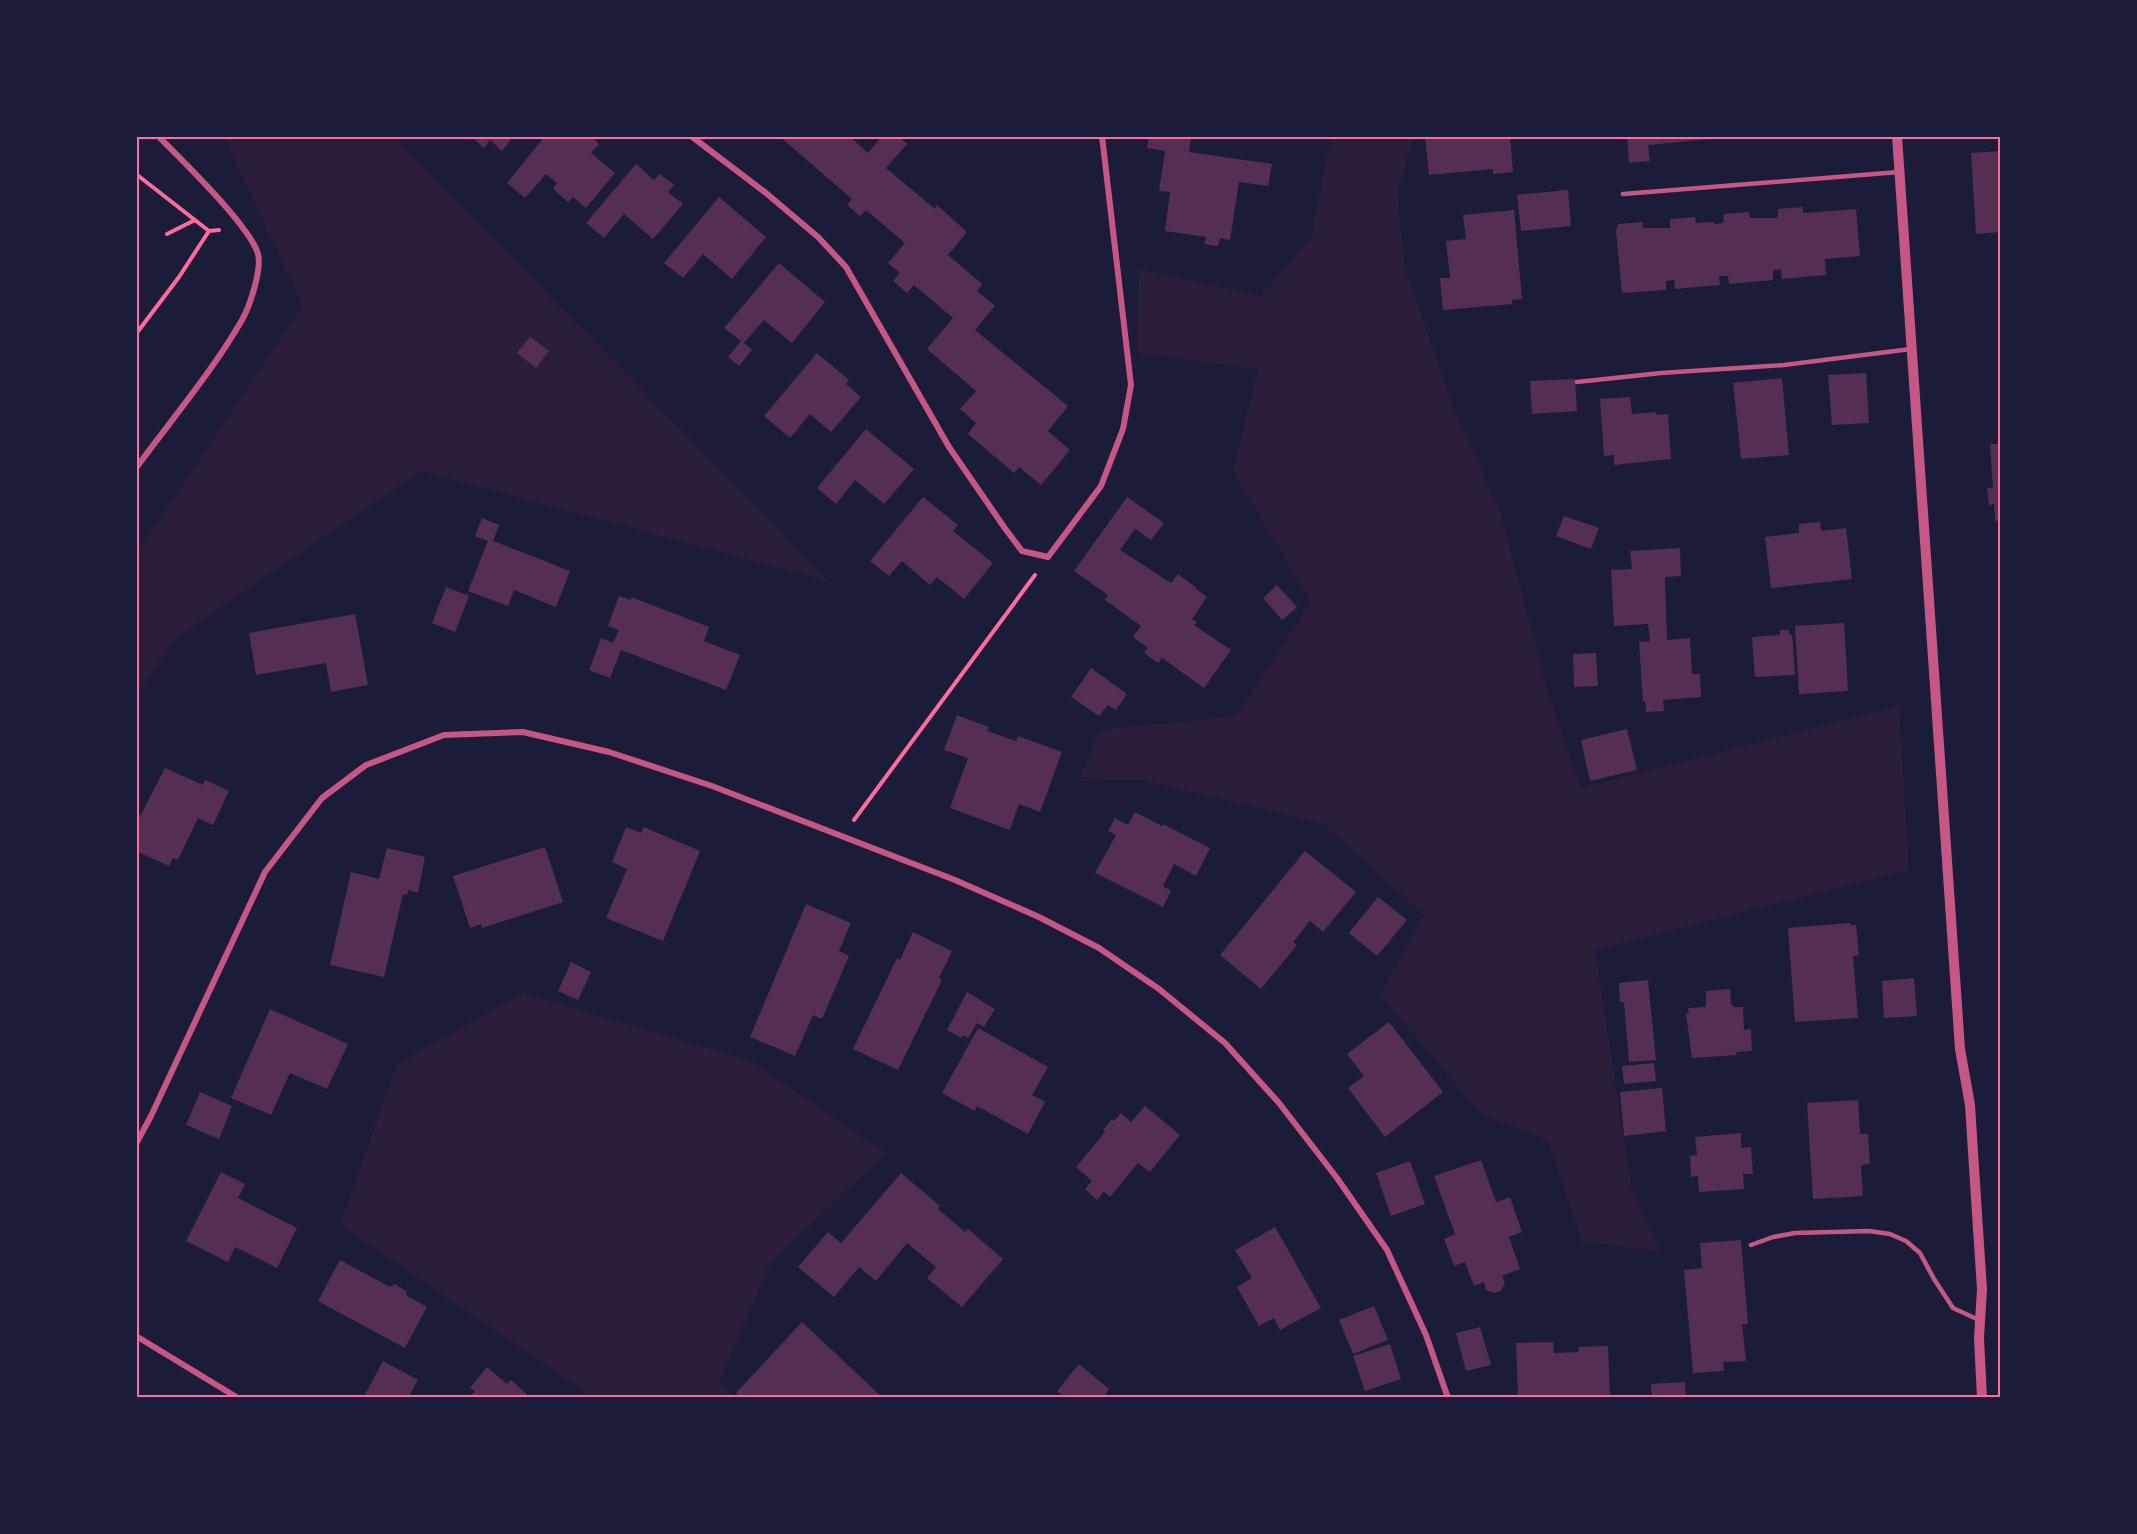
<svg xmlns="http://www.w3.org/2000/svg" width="2137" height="1534" font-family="Karla,sans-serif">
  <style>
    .green { fill: #2a1e3b }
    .building { fill: #542f53 }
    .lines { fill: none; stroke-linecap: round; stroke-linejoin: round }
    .path { stroke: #ff6b9d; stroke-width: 4 }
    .service { stroke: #c65784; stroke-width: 4.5 }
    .minor { stroke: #c65784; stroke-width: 6 }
    .tertiary { stroke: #c65784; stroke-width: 10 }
    .neatline { fill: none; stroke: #ff6b9d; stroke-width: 2 }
  </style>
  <rect width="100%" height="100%" fill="#1b1b3a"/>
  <path class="green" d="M224 137H394L830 582 422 471 178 636 137 693V552L303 306Z
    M1331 137H1414L1397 192 1405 268 1452 404 1501 514 1545 682 1581 788 1899 706 1909 870 1595 950 1632 1191 1661 1251 1582 1242 1547 1139 1482 1115 1380 995 1424 915 1323 824 1142 780 1079 781 1100 730 1236 716 1311 602 1233 471 1258 370 1138 353 1139 269 1261 296 1311 238Z
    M523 993 751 1061 886 1153 771 1262 719 1382 735 1397H593L340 1225 397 1064Z"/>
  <path class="building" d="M471 136H514L502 151 490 140 484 148Z
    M545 136H591L599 144 591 153 615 173 586 208 573 197 568 202 553 189 557 183 546 174 525 198 507 183Z
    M779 136H849L868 153 882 136H898L907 144 886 168 935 209 937 205 967 232 948 255 982 284 977 291 995 306 975 330 1068 406 1048 431 1070 450 1041 485 1019 467 1014 473 968 434 976 423 960 409 976 391 927 349 953 318 914 285 907 293 893 281 900 273 888 263 905 243 866 210 860 216 847 205 852 199Z
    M1149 136H1191L1189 152 1272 164 1268 186 1239 182 1230 240 1220 238 1218 246 1204 244 1206 237 1165 231 1170 192 1159 191 1165 151 1147 148Z
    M1425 136H1510L1513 172 1493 174V169L1429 175Z
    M1627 136H1711V139L1648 145 1650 161 1629 163Z
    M2000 151V232L1976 234 1971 153Z
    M636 164 654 180 660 174 674 185 668 192 683 204 653 239 624 214 604 238 586 223Z
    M1568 190 1571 226 1521 231 1517 195Z
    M719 197 766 237 732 279 703 254 683 278 664 263Z
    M1803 207V213L1856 209 1860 256 1825 259 1826 275 1782 279 1781 269 1773 270V280L1729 284 1728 276H1719L1720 285 1675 289 1674 280 1666 281V290L1622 293 1616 231 1618 224 1643 222V228H1670V219L1695 217 1696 223 1714 222V224L1723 223 1724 214 1749 212 1750 218H1776L1778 216V209Z
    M1514 210 1522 299 1512 300V304L1443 310 1440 278H1450L1446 241 1466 239 1463 215Z
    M779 263 825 302 792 343 764 320 744 343 752 350 739 366 728 357 741 341 724 328Z
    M530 337 549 351 536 368 517 353Z
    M817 353 849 380 846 384 861 397 831 432 810 414 790 438 764 416Z
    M1866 373 1869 423 1832 425 1828 375Z
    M1782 378 1789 455 1741 459 1733 383Z
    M1575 379 1577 411 1532 414 1530 381Z
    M1630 397 1632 414 1656 412V415L1668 414 1671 459 1614 465V455L1604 456 1600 399Z
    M866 429 914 469 884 504 855 480 836 504 817 488Z
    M1990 444H2000V520L1995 521 1994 504 1989 505 1987 488H1993Z
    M923 497 958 525 953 531 993 563 964 599 937 577 930 585 902 561 889 576 870 561Z
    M1127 497 1164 523 1151 540 1135 529 1120 550 1171 583 1178 574 1197 588 1196 589 1207 597 1192 619 1197 622 1194 625 1231 650 1204 688 1162 658 1158 663 1144 653 1148 648 1133 637 1141 626 1105 600 1108 595 1074 571Z
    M1564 516 1599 528 1591 549 1556 536Z
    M482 518 499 525 493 541 570 571 556 607 514 590 508 606 468 591 488 541 475 536Z
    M1820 522 1821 531 1846 528 1852 579 1771 588 1765 537 1799 533V524Z
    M1680 548 1681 576 1665 577 1667 640 1690 638 1692 674H1700L1701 697 1663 700 1664 711 1646 712 1645 701H1643L1639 642 1650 641 1648 624 1614 626 1611 570 1632 569 1630 551Z
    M1277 585 1297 607 1282 620 1263 598Z
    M446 587 469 596 455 632 432 623Z
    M619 596 631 600V597L709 627 704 641 740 655 726 690 621 650 610 678 589 670 601 638 613 643 619 630 608 626Z
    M355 614 368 685 331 692 326 663 256 675 249 633Z
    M1844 623 1848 691 1799 694 1795 626Z
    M1780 630H1789V635L1792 634 1795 675 1755 677 1752 637 1780 635Z
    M1596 653 1598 686 1574 687 1573 654Z
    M1091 668 1127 694 1116 710 1108 705 1099 716 1071 697Z
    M957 715 989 727 987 731 1016 741 1018 736 1062 752 1040 812 1019 804 1010 830 950 808 968 758 944 750Z
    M1627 729 1637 770 1590 781 1581 740Z
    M165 768 203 785 205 780 229 791 213 825 198 818 178 860 173 858 169 866 136 851V824Z
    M1135 812 1162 826 1163 824 1210 848 1196 876 1174 864 1163 886 1171 891 1163 907 1095 873 1116 835 1108 831 1115 818 1128 825Z
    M626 827 641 833 644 827 700 851 663 941 606 918 627 869 612 862Z
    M545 847 563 902 482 928 481 924 470 928 453 876Z
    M387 848 425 857 418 893 408 890 407 895 403 894 384 977 330 965 351 872 379 879Z
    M1305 851 1356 892 1323 932 1310 921 1293 942 1297 945 1261 989 1220 955Z
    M1378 897 1407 920 1377 956 1349 933Z
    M806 904 851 923 839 951 849 956 822 1019 813 1015 795 1056 750 1037Z
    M1850 923 1851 925H1856L1859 955 1853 956 1858 1018 1795 1022 1788 928Z
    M913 932 952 951 939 978 942 980 898 1070 853 1049 897 958 900 960Z
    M571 962 591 972 578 1000 558 991Z
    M1914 978 1917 1016 1884 1018 1882 981Z
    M1648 980 1656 1060 1629 1062 1624 1002H1620L1619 983Z
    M1730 989 1731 1005H1733V1007H1743L1744 1030 1751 1029 1752 1051 1736 1052 1737 1055 1692 1058 1686 1013H1689L1688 1008 1706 1007V991Z
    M967 992 995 1009 984 1027 977 1023 968 1038 963 1035 961 1038 947 1030Z
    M270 1009 348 1044 327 1089 290 1073 271 1115 231 1098Z
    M1389 1022 1443 1092 1385 1137 1348 1088 1364 1076 1347 1054Z
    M978 1028 1048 1067 1032 1095 1045 1102 1028 1134 977 1106 975 1111 942 1093Z
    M1654 1063 1656 1081 1624 1084 1622 1066Z
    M1662 1088 1666 1131 1624 1136 1620 1092Z
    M200 1092 232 1106 219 1139 186 1125Z
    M1858 1100 1860 1134H1868L1870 1164 1861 1165 1863 1196 1813 1199 1807 1103Z
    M1145 1106 1180 1135 1150 1172 1138 1163 1110 1197 1104 1191 1097 1200 1085 1189 1092 1181 1076 1167 1105 1132 1103 1130 1112 1119 1114 1121 1121 1113 1131 1122Z
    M1741 1133V1148L1751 1147 1753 1174H1743L1744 1189 1699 1192 1698 1176 1691 1177 1690 1156 1697 1155 1695 1137Z
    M1481 1160 1496 1202 1510 1197 1522 1232 1509 1237 1520 1269 1502 1276 1505 1283 1501 1291 1494 1293 1486 1290 1484 1282 1474 1286 1465 1262 1454 1266 1444 1239 1455 1234 1434 1176Z
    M1410 1161 1425 1204 1391 1216 1376 1173Z
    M221 1172 245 1184 238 1198 297 1228 277 1268 235 1247 228 1262 186 1241Z
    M901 1173 940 1206 938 1209 965 1232 968 1229 1003 1259 962 1307 927 1278 936 1267 907 1243 876 1281 859 1267 834 1297 798 1267 828 1232 841 1243Z
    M1275 1227 1321 1308 1280 1330 1274 1318 1259 1326 1237 1287 1252 1278 1235 1250Z
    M1741 1240 1748 1324H1742L1746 1361 1723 1362 1724 1371 1693 1373 1684 1270 1702 1268 1700 1243Z
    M340 1260 390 1287 395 1284 406 1291 407 1296 427 1307 405 1348 318 1301Z
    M1374 1306 1388 1340 1353 1354 1339 1320Z
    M802 1322 883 1398H741L736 1393Z
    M1480 1327 1491 1365 1466 1371 1456 1333Z
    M1553 1342 1554 1353 1579 1352 1578 1347 1608 1346 1610 1398H1518L1516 1343Z
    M1390 1344 1401 1379 1365 1391 1353 1356Z
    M383 1361 418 1380 408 1398H363Z
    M1079 1364 1109 1389 1103 1398H1065L1057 1391Z
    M487 1367 507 1384 511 1380 531 1398H469L475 1391 470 1388Z
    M1685 1382 1686 1398H1652L1651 1384Z"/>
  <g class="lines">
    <path class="path" d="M136 174 209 231 219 230
      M167 234 195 220
      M136 334 179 277 209 231
      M854 820 1035 575"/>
    <path class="service" d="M1623 194 1899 172
      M1577 382 1661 373 1784 365 1911 349
      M1751 1245 1773 1237 1795 1233 1869 1231 1890 1234 1906 1241 1920 1253 1934 1279 1953 1308 1979 1320"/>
    <path class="minor" d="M691 136 766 193 818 237 846 267 949 447 1004 527 1022 551 1048 557 1101 486 1123 429 1131 385 1102 136
      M136 468C172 419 212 372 242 320 250 306 262 269 258 254 250 226 181 159 158 136
      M136 1144 151 1116 265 872 322 798 366 765 444 735 523 732 609 752 712 786 955 880 1039 917 1099 948 1159 989 1225 1043 1279 1103 1337 1178 1387 1250 1426 1335 1448 1398
      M136 1336 238 1398"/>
    <path class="tertiary" d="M1897 136 1960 1049 1970 1105 1977 1214 1982 1289 1979 1338 1982 1398"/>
  </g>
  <rect width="2137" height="1534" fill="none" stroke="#1b1b3a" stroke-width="276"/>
  <rect x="138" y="138" width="1861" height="1258" class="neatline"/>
</svg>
